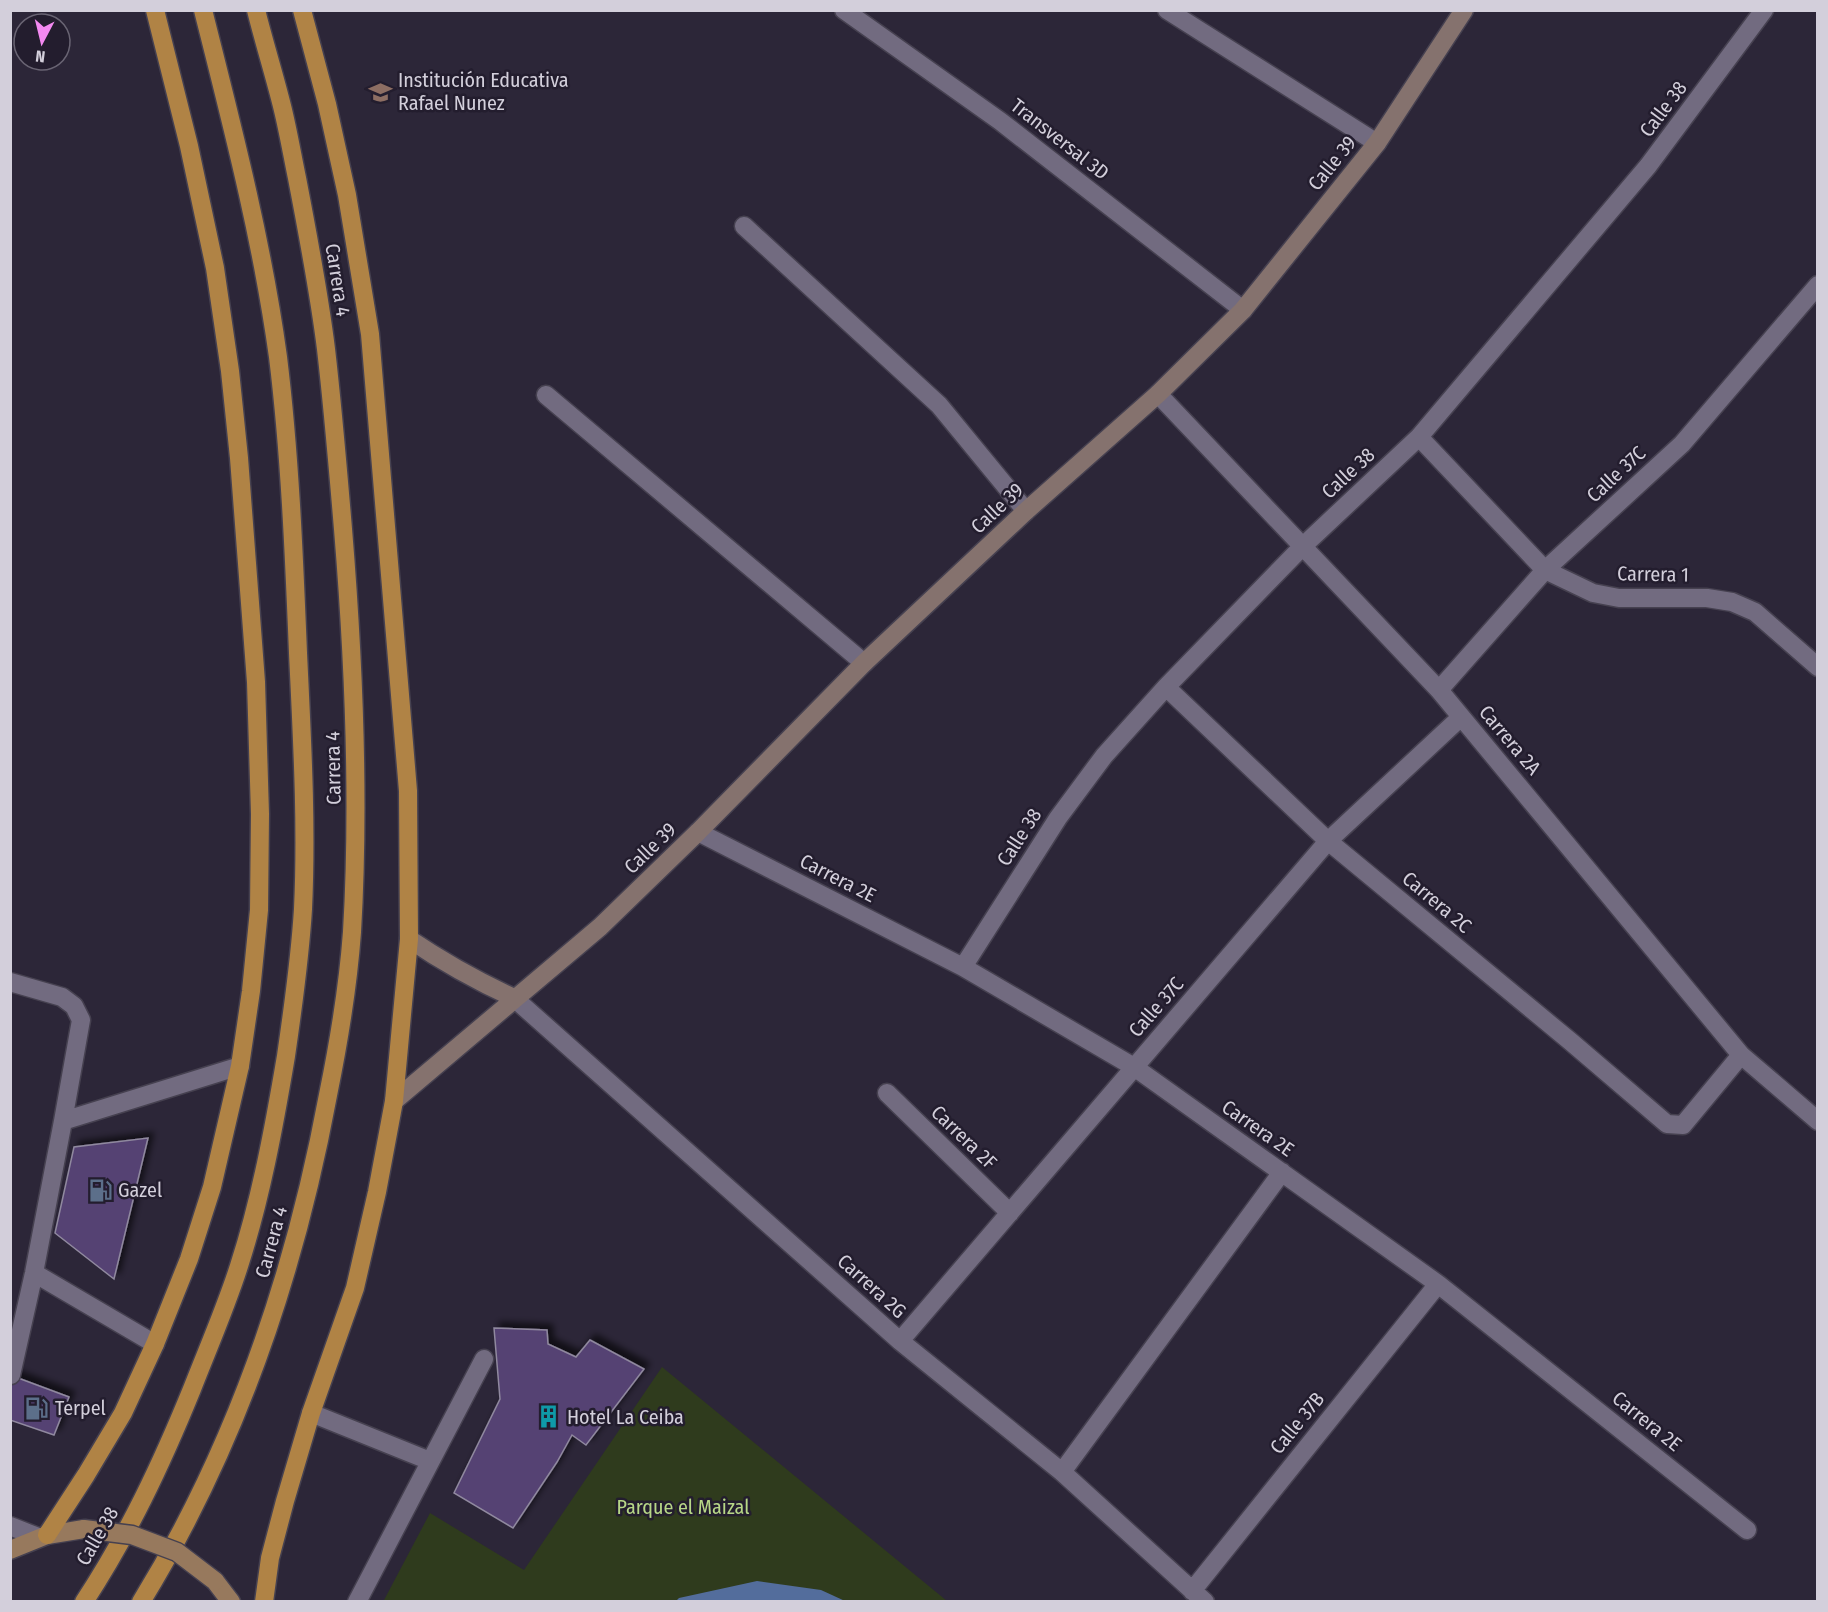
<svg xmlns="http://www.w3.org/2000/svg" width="1828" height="1612" font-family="'Fira Sans Condensed',sans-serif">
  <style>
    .green { fill: #2f3b1d }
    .water { fill: #536d9c }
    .building { fill: #554273; stroke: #90899f; stroke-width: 1.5; filter: url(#shadow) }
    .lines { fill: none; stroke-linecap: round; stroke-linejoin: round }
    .lane-casing { stroke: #464150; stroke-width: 21 }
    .street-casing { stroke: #464150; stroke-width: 21 }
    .secondary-casing { stroke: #464150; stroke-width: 21 }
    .primary-casing { stroke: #464150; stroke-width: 21 }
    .highway-casing { stroke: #464150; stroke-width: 21 }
    .lane { stroke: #726b80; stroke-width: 18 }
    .street { stroke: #726b80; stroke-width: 18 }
    .secondary { stroke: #85726e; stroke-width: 18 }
    .primary { stroke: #97795d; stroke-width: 18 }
    .highway { stroke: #b08345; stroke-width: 18 }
    .primary-bridge-casing { stroke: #464150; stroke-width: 21; stroke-linecap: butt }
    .primary-bridge { stroke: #97795d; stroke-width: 18 }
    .labels { text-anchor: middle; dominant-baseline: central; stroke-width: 5; stroke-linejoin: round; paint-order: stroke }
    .poi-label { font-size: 20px; fill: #d3cfdb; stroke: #231d2e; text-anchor: start }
    .street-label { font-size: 20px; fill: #d3cfdb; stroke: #231d2e }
    .park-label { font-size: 20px; fill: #b7d787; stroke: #231d2e }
  </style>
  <defs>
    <filter id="shadow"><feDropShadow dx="5.5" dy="-5.5" stdDeviation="3" flood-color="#0009"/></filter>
  </defs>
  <rect width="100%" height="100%" fill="#2c2638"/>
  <path class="green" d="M662 1367 947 1601 383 1602 430 1513 524 1570Z"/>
  <path class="water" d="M757 1581 821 1590 845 1601H676L679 1598Z"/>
  <path class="building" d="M148 1138 114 1279 55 1233 74 1147Z
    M494 1328 547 1330 548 1344 576 1357 590 1340 644 1369 586 1445 572 1435 557 1462 513 1528 454 1493 500 1399Z
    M10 1375 69 1397 54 1435 10 1420Z"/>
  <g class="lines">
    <defs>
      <path id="lane" d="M10 982 62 997 74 1006 81 1020 63 1121
        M34 1273 155 1344
        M11 1375 34 1273 63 1121 240 1066
        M311 1413 430 1461
        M357 1602 484 1359"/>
      <path id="street" d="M844 10 1000 121 1243 310
        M1167 10 1377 143
        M744 226 939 405 1026 511
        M1158 394 1439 690 1741 1055 1818 1121
        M546 395 864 663
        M1419 437 1545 570 1593 593 1619 598H1707L1732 602 1755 612 1818 667
        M1166 687 1328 841 1570 1041 1667 1124 1683 1125 1741 1055
        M1439 690 1545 570 1682 444 1818 285
        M698 832 963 967 1134 1067 1438 1284 1747 1530
        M963 967 1058 818 1104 756 1166 687 1302 547 1419 437 1648 166 1764 10
        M514 998 900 1341 1062 1472 1205 1602
        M887 1093 1010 1213
        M900 1341 1328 841 1461 717
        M1062 1472 1282 1172
        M10 1526 38 1537
        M1192 1591 1438 1284"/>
      <path id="secondary" d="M409 939C443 962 477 981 514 998
        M394 1101 600 927 698 832 864 663 1026 511 1158 394 1243 310 1377 143 1464 10"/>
      <path id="primary" d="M10 1550 47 1535 84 1529
        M215 1581 231 1602"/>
      <path id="highway" d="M47 1535 86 1475 123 1413 155 1344 189 1259 212 1187 240 1066 251 991 259 910 260 814 256 682 239 458 230 371 215 268 189 146 155 10
        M84 1602C129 1533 161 1465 192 1389 208 1348 226 1307 239 1266 261 1198 274 1127 286 1056 293 1008 300 958 303 909 307 824 302 738 298 653 294 555 290 455 278 357 262 240 232 125 203 10
        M141 1602C236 1447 295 1273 328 1095 339 1041 348 987 352 932 360 797 354 663 343 529 338 469 333 409 326 349 319 292 308 235 297 178 292 154 288 130 282 106 274 74 264 42 256 10
        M264 1602 270 1558 285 1501 311 1413 355 1288 377 1192 394 1101 409 939 408 791 370 334 347 195 327 104 302 10"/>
    </defs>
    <use href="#lane" class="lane-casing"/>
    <use href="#street" class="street-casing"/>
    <use href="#secondary" class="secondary-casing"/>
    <use href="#primary" class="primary-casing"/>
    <use href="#highway" class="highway-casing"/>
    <use href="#lane" class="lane"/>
    <use href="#street" class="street"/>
    <use href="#secondary" class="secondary"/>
    <use href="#primary" class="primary"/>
    <use href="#highway" class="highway"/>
    <defs>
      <path id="primary-bridge" d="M84 1529 132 1535 177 1552 215 1581"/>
    </defs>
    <use href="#primary-bridge" class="primary-bridge-casing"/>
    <use href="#primary-bridge" class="primary-bridge"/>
  </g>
  <defs>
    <symbol id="school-bare" viewBox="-9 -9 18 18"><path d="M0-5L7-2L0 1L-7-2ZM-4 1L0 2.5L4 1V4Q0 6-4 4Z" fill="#8d6e63" stroke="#231d2e" stroke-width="2.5" paint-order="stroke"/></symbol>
    <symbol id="fuel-bare" viewBox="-9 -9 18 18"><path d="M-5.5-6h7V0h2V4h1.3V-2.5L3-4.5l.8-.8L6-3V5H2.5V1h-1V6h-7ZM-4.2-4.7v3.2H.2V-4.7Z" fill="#5c6f8a" stroke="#231d2e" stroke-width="2.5" paint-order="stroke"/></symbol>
    <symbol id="building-bare" viewBox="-9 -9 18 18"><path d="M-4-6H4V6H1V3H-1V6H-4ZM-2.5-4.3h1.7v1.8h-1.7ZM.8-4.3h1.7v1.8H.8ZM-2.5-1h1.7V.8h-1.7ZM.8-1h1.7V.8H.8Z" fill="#0f9aa8" stroke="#231d2e" stroke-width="2.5" paint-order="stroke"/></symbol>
  </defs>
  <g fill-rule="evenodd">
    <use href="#school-bare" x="364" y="76" width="33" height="33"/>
    <use href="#fuel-bare" x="84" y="1174" width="33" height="33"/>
    <use href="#fuel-bare" x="20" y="1392" width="33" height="33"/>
    <use href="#building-bare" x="532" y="1400" width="33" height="33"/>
  </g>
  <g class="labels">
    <g class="poi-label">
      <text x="398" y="80">Institución Educativa<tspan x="398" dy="23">Rafael Nunez</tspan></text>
      <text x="118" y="1190">Gazel</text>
      <text x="55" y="1408">Terpel</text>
      <text x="567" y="1417">Hotel La Ceiba</text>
    </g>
    <g class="street-label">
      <text transform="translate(1663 109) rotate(-53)">Calle 38</text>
      <text transform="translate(1060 139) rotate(38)">Transversal 3D</text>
      <text transform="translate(1332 163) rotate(-51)">Calle 39</text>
      <text transform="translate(338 280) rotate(81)">Carrera 4</text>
      <text transform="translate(1348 473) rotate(-43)">Calle 38</text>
      <text transform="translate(1616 474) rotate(-43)">Calle 37C</text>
      <text transform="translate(997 508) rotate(-43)">Calle 39</text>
      <text transform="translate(1653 574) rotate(1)">Carrera 1</text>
      <text transform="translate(1510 740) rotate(50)">Carrera 2A</text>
      <text transform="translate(333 768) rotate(-91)">Carrera 4</text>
      <text transform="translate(1019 837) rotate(-57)">Calle 38</text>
      <text transform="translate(650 848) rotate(-44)">Calle 39</text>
      <text transform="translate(838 878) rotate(27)">Carrera 2E</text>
      <text transform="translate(1437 902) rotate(40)">Carrera 2C</text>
      <text transform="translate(1156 1007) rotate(-49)">Calle 37C</text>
      <text transform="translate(1258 1128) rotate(35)">Carrera 2E</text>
      <text transform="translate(964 1137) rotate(44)">Carrera 2F</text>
      <text transform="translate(271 1242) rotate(-75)">Carrera 4</text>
      <text transform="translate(872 1286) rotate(42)">Carrera 2G</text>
      <text transform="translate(1647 1421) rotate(39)">Carrera 2E</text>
      <text transform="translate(1297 1423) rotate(-51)">Calle 37B</text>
      <text transform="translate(97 1536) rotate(-60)">Calle 38</text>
    </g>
    <g class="park-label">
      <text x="683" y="1507">Parque el Maizal</text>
    </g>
  </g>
  <rect width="1828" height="1612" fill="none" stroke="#d3cfdb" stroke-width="24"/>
  <g transform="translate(42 42) rotate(187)"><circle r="28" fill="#231d2e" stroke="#696473" stroke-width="1.5"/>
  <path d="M0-4.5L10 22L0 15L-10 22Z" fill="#f389f1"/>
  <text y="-9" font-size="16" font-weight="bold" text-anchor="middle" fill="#d3cfdb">N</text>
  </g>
</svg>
